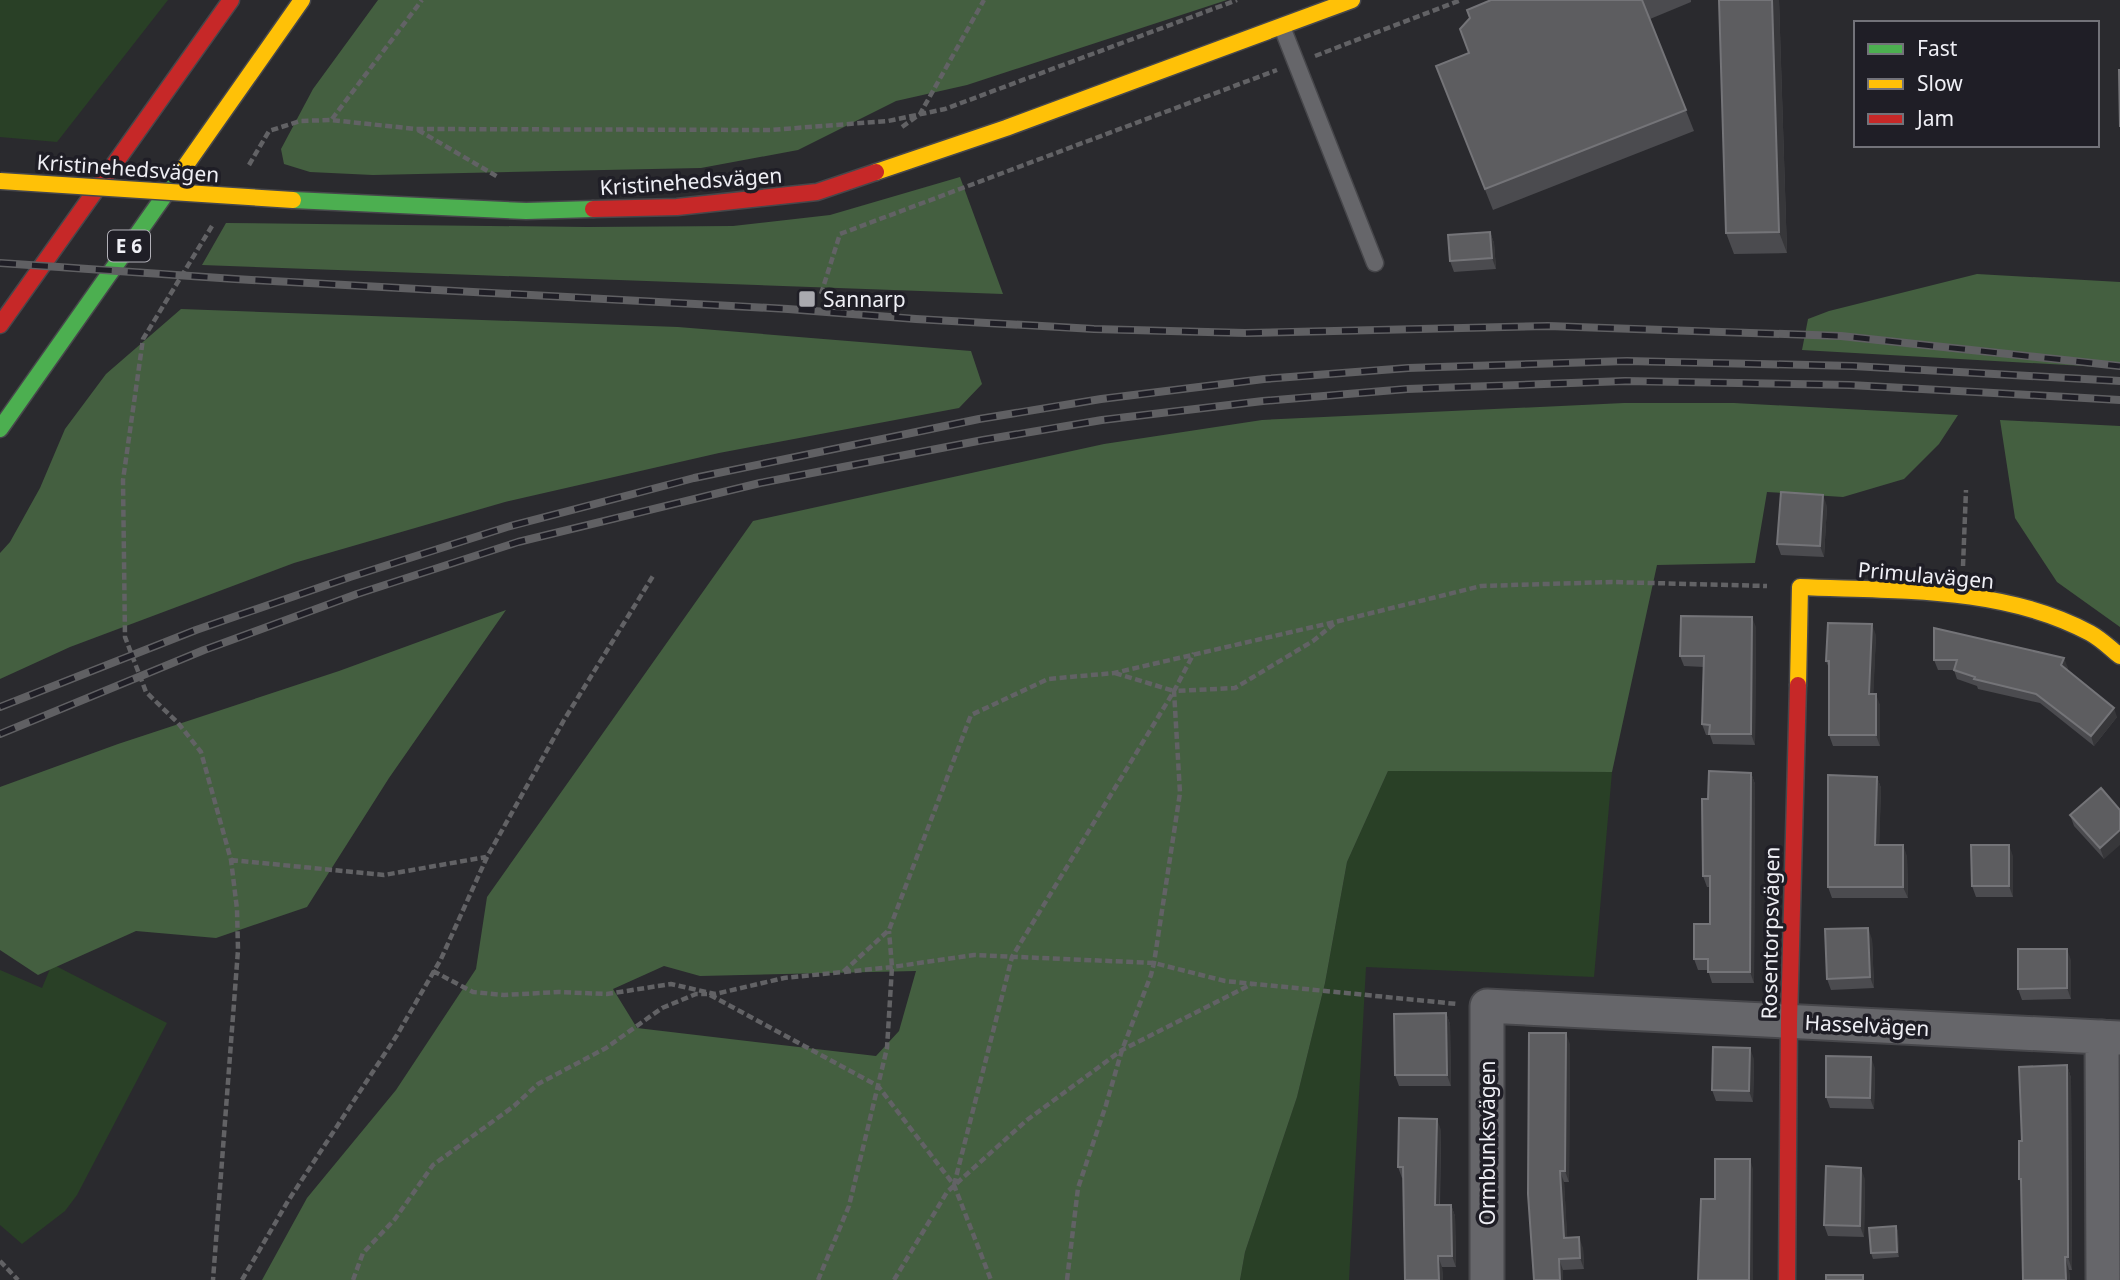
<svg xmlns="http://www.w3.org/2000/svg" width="2120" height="1280" font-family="'Noto Sans',sans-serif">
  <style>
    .green { fill: #294026 }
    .forest { fill: #445f40; fill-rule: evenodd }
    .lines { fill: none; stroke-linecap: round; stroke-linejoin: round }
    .lane-casing { stroke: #47474b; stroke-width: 19 }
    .street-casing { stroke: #47474b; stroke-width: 37 }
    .fast-casing { stroke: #47474b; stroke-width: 19 }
    .slow-casing { stroke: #47474b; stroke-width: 19 }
    .jam-casing { stroke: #47474b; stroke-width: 19 }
    .path { stroke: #626265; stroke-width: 4.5; stroke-dasharray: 7 3.5; stroke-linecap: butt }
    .lane { stroke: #66666a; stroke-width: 16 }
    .street { stroke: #66666a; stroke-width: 33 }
    .fast { stroke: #4caf50; stroke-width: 16 }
    .slow { stroke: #ffc107; stroke-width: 16 }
    .jam { stroke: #c62828; stroke-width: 16 }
    .rail-casing { stroke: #606063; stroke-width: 8 }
    .rail { stroke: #1f1e26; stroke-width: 5; stroke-dasharray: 16; stroke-linecap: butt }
    .slow-bridge-casing { stroke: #47474b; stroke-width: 19; stroke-linecap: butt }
    .slow-bridge { stroke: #ffc107; stroke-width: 16 }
    .wall { fill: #4b4b4f }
    .shaded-wall { fill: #37373a }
    .building { fill: #5d5d60; stroke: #747478; stroke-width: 2 }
    .poi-dot { fill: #aaaaaf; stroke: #1f1e26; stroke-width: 2.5 }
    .labels { text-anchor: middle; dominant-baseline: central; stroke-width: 7; stroke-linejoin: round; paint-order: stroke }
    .shield { fill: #1f1e26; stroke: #b1b0b7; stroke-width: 2 }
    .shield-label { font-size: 19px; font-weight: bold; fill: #efeff5 }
    .street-label { font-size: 21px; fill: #efeff5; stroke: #1f1e26 }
    .poi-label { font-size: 21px; fill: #efeff5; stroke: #1f1e26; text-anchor: start }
  </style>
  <rect width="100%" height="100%" fill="#2a2a2e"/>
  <path class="green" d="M0 0H168L57 142 0 137Z
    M1388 771 1612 772 1594 977 1366 967 1349 1280H1240L1245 1252 1297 1097 1325 983 1347 862Z
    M52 964 167 1023 77 1195 65 1211 22 1244 0 1225V970L42 988Z"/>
  <path class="forest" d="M378 0H1227L967 85 896 101 798 150 701 168 373 175 310 172 284 164 281 149 313 89Z
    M960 177 1003 294 202 265 226 223 587 227 733 226 830 215Z
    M1977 274 2120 282V368L1802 350 1808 319 1829 311Z
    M181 309 678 327 971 351 982 384 959 408 719 453 505 502 294 563 70 647 0 679V553L10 542 40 488 65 429 106 374Z
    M1624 403H1734L1958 415 1939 444 1904 479 1843 497 1767 492 1755 563 1657 565 1612 772 1388 771 1347 862 1325 983 1297 1097 1245 1252 1240 1280H262L307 1198 396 1090 476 969 487 897 753 521 1104 444 1262 420ZM664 966 700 976 916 971 899 1031 876 1056 637 1028 613 989Z
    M2000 420 2120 426V627L2057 582 2015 518Z
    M506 610 389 778 307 907 216 938 136 931 38 975 0 950V787L118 744 339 671Z"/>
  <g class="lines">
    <defs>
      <path id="lane" d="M1282 27 1375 263"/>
      <path id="street" d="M2102 1037 2103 1280
        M1487 1280V1006L2120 1038"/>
      <path id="fast" d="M293 200 526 211 593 209
        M0 429 179 175"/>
      <path id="slow" d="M876 172 1006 128 1352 0
        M179 175 302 0
        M1798 685 1800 587C1896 591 2003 586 2090 633 2101 639 2110 648 2120 656"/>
      <path id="jam" d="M593 209 677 207 817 192 876 172
        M0 325 231 0
        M1787 1280 1789 1021 1798 685"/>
    </defs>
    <use href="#lane" class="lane-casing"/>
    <use href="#street" class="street-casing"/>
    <use href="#fast" class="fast-casing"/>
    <use href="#slow" class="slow-casing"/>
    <use href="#jam" class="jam-casing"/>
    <path class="path" d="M1315 56 1461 0
      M332 119 422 0
      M902 127 920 114 984 0
      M418 130 498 177
      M249 165 269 131 300 121 331 120 416 129 770 130 888 121 945 109 1237 0
      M212 226 143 339 123 480 125 637 146 692 178 723 201 752 231 860 237 909 238 950 213 1280
      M821 294 840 234 1277 70
      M1963 566 1966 490
      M1115 673 1174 691
      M231 860 384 875 486 857
      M433 971 473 992 504 995 559 992 607 994 671 984 715 994 784 978 843 972 889 930 971 715 1048 679 1114 673 1339 621 1481 586 1612 582 1767 586
      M844 972 892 967 974 955 1154 963 1225 981 1457 1004
      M710 995 878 1086 954 1185 991 1280
      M954 1185 1012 957 1174 691 1194 653
      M0 1261 18 1280
      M242 1280 288 1201 397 1035 441 959 487 857 564 720 653 576
      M353 1280 363 1253 395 1219 433 1165 514 1106 538 1084 606 1048 662 1008 696 994H707
      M818 1280 849 1206 887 1048 892 967 889 931
      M894 1280 947 1192 1027 1120 1122 1050 1252 984
      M1067 1280 1078 1188 1106 1105 1122 1050 1151 975 1154 963 1180 793 1174 691 1235 688 1313 641 1334 624"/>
    <use href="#lane" class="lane"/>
    <use href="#street" class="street"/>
    <use href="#fast" class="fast"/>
    <use href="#slow" class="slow"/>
    <use href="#jam" class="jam"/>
    <defs>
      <path id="rail" d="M0 263 235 279 788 309 916 319 1094 329 1245 333 1548 326 1841 336 2120 366
        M0 707 196 630 350 577 507 527 694 478 979 419 1101 399 1264 379 1408 368 1627 361 1853 366 2120 381
        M0 734 204 650 357 594 518 542 760 483 983 440 1102 420 1263 401 1407 389 1625 381 1850 385 2120 400"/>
    </defs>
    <use href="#rail" class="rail-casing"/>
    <use href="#rail" class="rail"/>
    <defs>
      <path id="slow-bridge" d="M0 181 293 200"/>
    </defs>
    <use href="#slow-bridge" class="slow-bridge-casing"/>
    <use href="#slow-bridge" class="slow-bridge"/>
  </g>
  <path class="wall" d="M1491 0H1691V2L1650 19 1694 131 1493 210 1436 66 1469 53Z
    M1719 0H1779L1787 253 1734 254 1726 233Z
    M1490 232 1494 243 1496 269 1454 272 1450 261Z
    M1827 506 1824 557 1781 555 1777 544Z
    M1756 627 1755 745 1713 744 1710 735H1706L1702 724 1704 667 1684 666 1680 656Z
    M1934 628 2068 668 2066 670 2117 717 2094 746 2040 703 1978 689 1977 686 1957 679 1954 670H1938L1934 660Z
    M1876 635 1873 694 1880 705V746H1833L1829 735V668L1826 661Z
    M1751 773 1755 784 1754 983H1712L1708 970H1698L1694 959 1710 924V887H1707L1703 876 1708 799Z
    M1877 777 1881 788 1879 845 1907 856 1908 898H1832L1828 887Z
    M2101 788 2104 859 2074 826 2070 815Z
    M2013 856V897H1976L1972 886Z
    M1872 939 1874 988 1831 990 1827 979Z
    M2071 960V999L2022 1000 2018 989Z
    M1446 1013 1450 1024 1451 1086H1399L1395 1075Z
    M1570 1044 1569 1182H1564L1567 1237 1583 1248 1584 1269 1563 1270V1280H1534Z
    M1754 1059 1753 1102 1716 1101 1712 1090Z
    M2067 1065 2071 1078 2072 1270H2069L2070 1280H2023L2022 1185 2019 1179 2022 1141Z
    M1875 1068 1874 1109 1830 1108 1826 1097Z
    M1441 1130 1440 1205H1451L1455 1216 1456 1267H1442L1443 1280H1405L1403 1178H1402L1398 1167Z
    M1865 1179 1864 1237 1828 1236 1824 1225Z
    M1896 1226 1898 1232 1899 1257 1873 1259 1871 1253Z"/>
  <path class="shaded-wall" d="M1772 0H1779L1787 253 1779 232Z
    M1490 232 1494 243 1496 269 1492 258Z
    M1823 495 1827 506 1824 557 1820 546Z
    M1752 617 1756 627 1755 745 1751 734Z
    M1872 624 1876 635 1873 705 1869 694Z
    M2064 658 2068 668 2064 675 2061 665Z
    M1876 694 1880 705V746L1876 735Z
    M2114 708 2117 717 2094 746 2091 736Z
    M1751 773 1755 784 1754 983 1750 972Z
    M1877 777 1881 788 1879 856 1875 845Z
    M2120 830V845L2104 859 2100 848Z
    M1903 845 1907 856 1908 898 1903 887Z
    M2009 845 2013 856V897L2009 886Z
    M1868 928 1872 939 1874 988 1870 977Z
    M2067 949 2071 960V999L2067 988Z
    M1446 1013 1450 1024 1451 1086 1447 1075Z
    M1566 1033 1570 1044 1569 1182 1565 1171Z
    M1750 1048 1754 1059 1753 1102 1749 1091Z
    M1871 1057 1875 1068 1874 1109 1870 1098Z
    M2067 1065 2071 1078 2072 1270 2068 1257Z
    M1437 1119 1441 1130 1439 1216 1435 1205Z
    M1750 1159 1753 1169V1280H1749Z
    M1861 1168 1865 1179 1864 1237 1860 1226Z
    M1560 1171 1564 1182 1568 1249 1564 1238Z
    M1451 1205 1455 1216 1456 1267 1452 1256Z
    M1896 1226 1898 1232 1899 1257 1897 1252Z
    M1579 1237 1583 1248 1584 1269 1580 1258Z
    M1438 1256 1442 1267 1443 1280H1439Z
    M2065 1257 2069 1270 2070 1280H2066Z
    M1559 1259 1563 1270V1280H1560Z"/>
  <path class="building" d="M1491 0H1642L1686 110 1485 189 1436 66 1469 53 1460 29 1470 18 1467 10Z
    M1719 0H1772L1779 232 1726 233Z
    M2119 70H2120V127Z
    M1490 232 1492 258 1450 261 1448 235Z
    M1781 492 1823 495 1820 546 1777 544Z
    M1681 616 1752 617 1751 734H1709L1710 725 1702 724 1704 656H1680Z
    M1828 623 1872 624 1869 694H1876V735H1829V661H1826Z
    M1934 628 2064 658 2061 665 2114 708 2091 736 2036 694 1974 679 1975 677 1954 670 1957 660H1934Z
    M1709 771 1751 773 1750 972H1708V959H1694V924H1710V876H1703L1702 799H1708Z
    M1828 775 1877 777 1875 845H1903V887H1828Z
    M2101 788 2120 810V830L2100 848 2070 815Z
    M1971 845H2009V886H1972Z
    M1868 928 1870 977 1827 979 1825 929Z
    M2018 949H2067V988L2018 989Z
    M1446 1013 1447 1075H1395L1394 1014Z
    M1529 1033H1566L1565 1171H1560L1564 1238 1579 1237 1580 1258 1559 1259 1560 1280H1534L1528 1194Z
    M1713 1047 1750 1048 1749 1091 1712 1090Z
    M1826 1056 1871 1057 1870 1098 1826 1097Z
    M2067 1065 2068 1257H2065L2066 1280H2023L2021 1179H2019V1141H2022L2019 1067Z
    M1399 1118 1437 1119 1435 1205H1451L1452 1256H1438L1439 1280H1405L1403 1167H1398Z
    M1715 1159H1750L1749 1280H1698L1701 1199H1715Z
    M1826 1166 1861 1168 1860 1226 1824 1225Z
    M1896 1226 1897 1252 1871 1253 1869 1228Z
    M1826 1275H1863V1280H1826Z"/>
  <rect class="poi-dot" x="798" y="290" width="18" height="18" rx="3.5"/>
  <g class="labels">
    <rect class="shield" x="108" y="230.5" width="42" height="31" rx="5"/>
    <g class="shield-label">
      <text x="129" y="246">E 6</text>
    </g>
    <g class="street-label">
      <text transform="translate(128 168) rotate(4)">Kristinehedsvägen</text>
      <text transform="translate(691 181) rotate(-4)">Kristinehedsvägen</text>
      <text transform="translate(1926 575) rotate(5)">Primulavägen</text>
      <text transform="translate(1770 933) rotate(-89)">Rosentorpsvägen</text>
      <text transform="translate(1867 1025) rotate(3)">Hasselvägen</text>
      <text transform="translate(1487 1143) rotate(-90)">Ormbunksvägen</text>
    </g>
    <g class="poi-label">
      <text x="823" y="299">Sannarp</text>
    </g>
  </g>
  <rect x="1854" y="21" width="245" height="126" fill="#1f1e26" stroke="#727279" stroke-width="2"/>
  <rect x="1868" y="44" width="35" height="10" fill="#4caf50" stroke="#727279" stroke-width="2"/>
  <text x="1917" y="56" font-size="21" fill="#efeff5">Fast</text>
  <rect x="1868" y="79" width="35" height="10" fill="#ffc107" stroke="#727279" stroke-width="2"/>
  <text x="1917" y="91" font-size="21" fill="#efeff5">Slow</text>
  <rect x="1868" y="114" width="35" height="10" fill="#c62828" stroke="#727279" stroke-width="2"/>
  <text x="1917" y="126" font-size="21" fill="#efeff5">Jam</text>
</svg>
